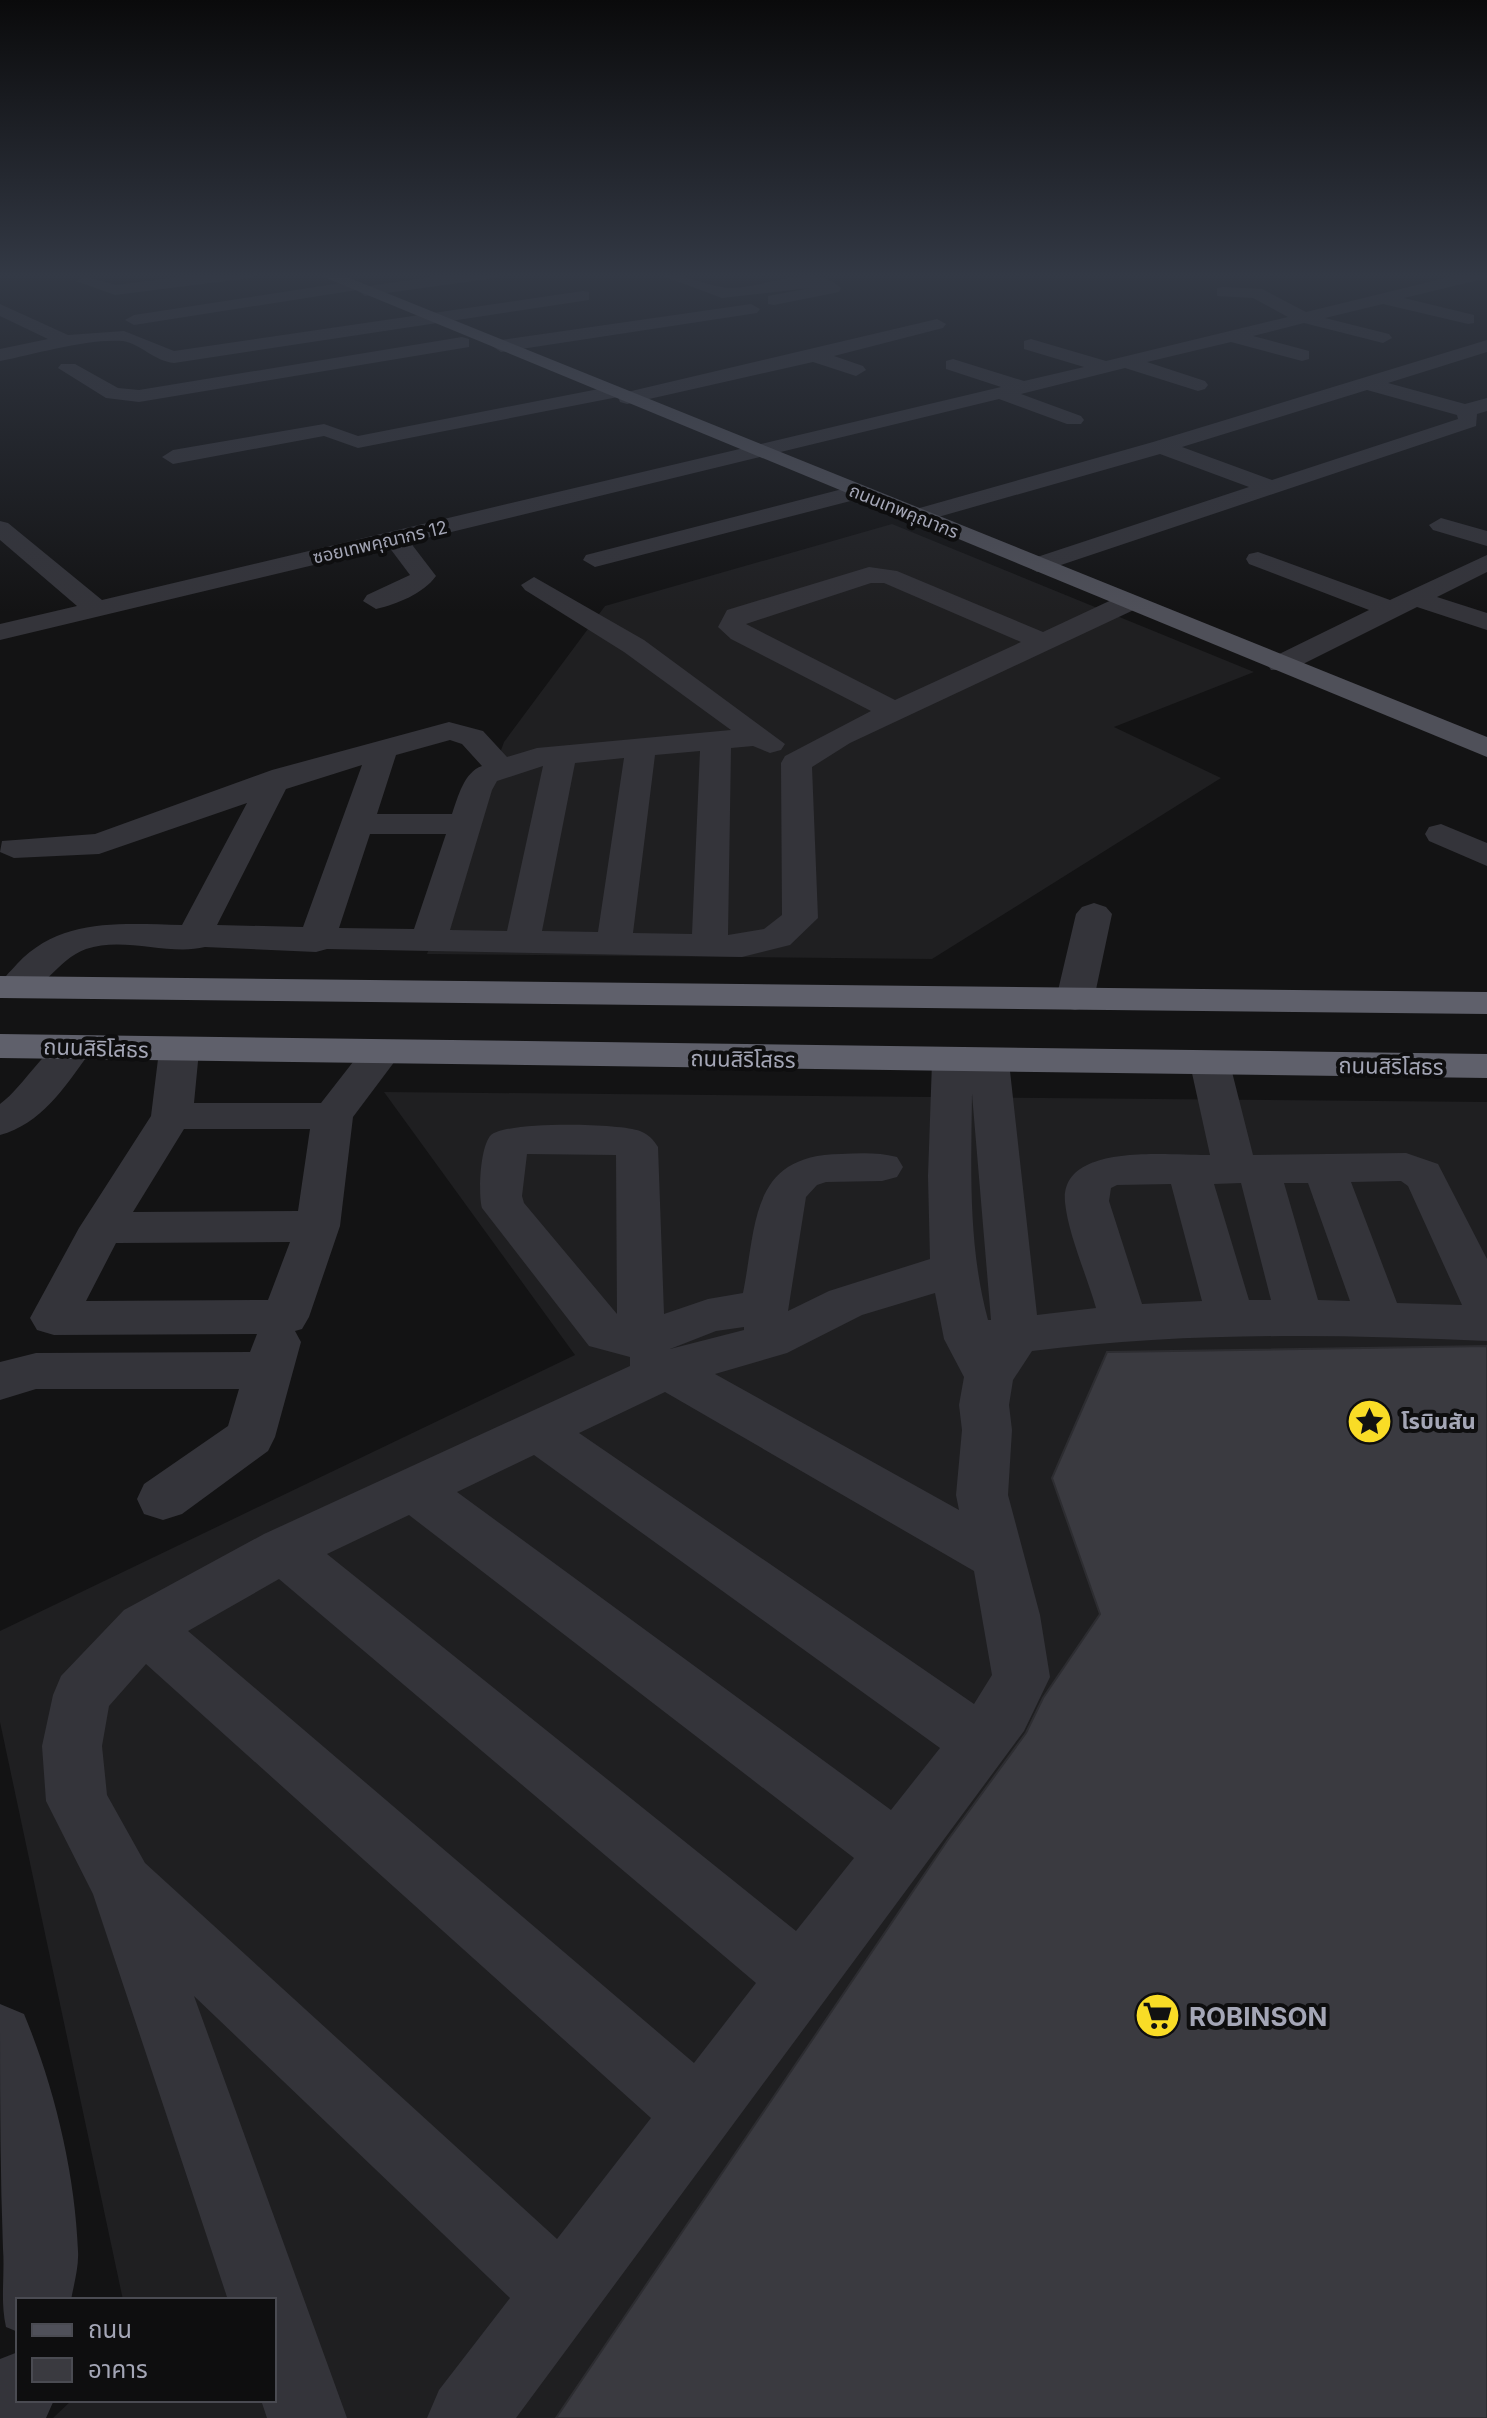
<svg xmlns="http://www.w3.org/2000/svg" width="1487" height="2418" font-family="Inter,'Noto Sans Thai',sans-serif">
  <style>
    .built { fill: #1f1f21 }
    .building { fill: #3a3a40; stroke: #2d2d31; stroke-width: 2 }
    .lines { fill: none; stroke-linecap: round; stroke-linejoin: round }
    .minor { fill: #34343a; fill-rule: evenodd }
    .major { fill: #4f5059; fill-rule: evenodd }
    .highway { fill: #5f606b; fill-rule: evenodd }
    .labels { text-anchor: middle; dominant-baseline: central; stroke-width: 8; stroke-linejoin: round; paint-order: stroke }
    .far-street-label { font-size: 18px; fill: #a4a6b6; stroke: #0e0e0f }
    .street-label { font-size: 22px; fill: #a4a6b6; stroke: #0e0e0f }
    .poi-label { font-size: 22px; font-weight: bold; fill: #a4a6b6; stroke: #0e0e0f; text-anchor: start }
    .near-poi-label { font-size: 26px; font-weight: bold; fill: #a4a6b6; stroke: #0e0e0f; text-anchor: start }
  </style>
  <rect width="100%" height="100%" fill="#131314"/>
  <path class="built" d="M892 524 1254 672 1114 727 1221 778 932 959 427 954 504 742 605 606Z
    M384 1092 1487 1102V2418H53L72 2400H274V2300H123L0 1722V1631L575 1355Z"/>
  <path class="building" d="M1487 1346V2418H556L947 1841 1026 1733 1043 1698 1100 1614 1052 1478 1107 1352Z"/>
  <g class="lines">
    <path class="minor" d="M209 273H258L250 278 115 295 76 281 84 276 116 285Z
      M458 273H503L495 278 365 296 357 290 134 325 125 320 134 315 354 281 362 287Z
      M655 273C684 273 695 282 721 287 756 294 811 259 841 288L839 292 774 305 768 304V296L810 288 722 298Z
      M1466 273H1487V278L1404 298 1474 315V323L1468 324 1383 304 1325 318 1389 334 1392 338 1383 343 1304 323 1253 336 1309 351V359L1302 361 1231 342 1147 362 1205 381 1208 385 1205 389 1198 391 1125 368 1021 394 1081 416 1084 420 1081 424H1067L999 399 410 542 436 576C423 594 397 604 376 609L363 601 367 595 410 575 389 547 0 640V624L77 606 0 540V521L8 523 102 600 1001 387 946 369V361L953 359 1024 381 1084 367 1024 349V341L1031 339 1106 361 1288 317 1253 298 1217 296V288L1223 287 1262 289 1306 312Z
      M583 291 589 292V300L174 363C154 361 141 344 123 341 89 338 35 354 0 361V349L48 339 0 316V304L68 335 124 331 174 351Z
      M751 304 760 309 757 313 501 352 492 346 501 340Z
      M937 319 946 324 943 328 834 356 863 366 866 370 856 376 813 362 627 404 620 402 618 397 358 448 324 436 173 464 162 457 173 450 324 424 358 436 614 386 623 393Z
      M462 337 469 339V347L139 402 106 398 58 368 61 364H75L118 388 139 390Z
      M1487 340V352L1388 383 1465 404 1487 398V411L1477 414 1476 426 1046 570 1037 572 1025 565 1028 560 1249 487 1160 454 917 523 905 516 909 511 1153 442ZM1367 390 1457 415 1458 419 1272 480 1182 447Z
      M858 485 869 492 866 497 595 567 583 560 586 555Z
      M1441 518 1487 531V546L1433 530 1429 525Z
      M1258 552 1390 600 1487 555V572L1437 597 1487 613V630L1417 607 1291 670H1271L1267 664 1271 658 1369 610 1249 564 1246 559 1249 554Z
      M869 567 897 571 1043 632 1120 596 1129 594 1142 602 1138 608 850 743 812 767 818 918 790 945 742 957 327 949 316 952 205 947C169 956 124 936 86 949 54 960 39 1004 4 995L0 989C1 979 10 972 17 964 61 917 122 924 182 925L247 803 99 854 14 858 0 852 2 841 95 834 272 770 449 722 483 731 507 757 537 748 731 730 624 652 525 590 521 585 534 577 644 640 785 744 781 750 770 753 753 746 731 748 728 935 764 929 782 915 781 763 785 756 871 711 731 639 718 627 727 610ZM871 583H884L1021 642 895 700 746 624ZM450 740 462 744 482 766C464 772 458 797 452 814H377L396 755ZM700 751 692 934 633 933 655 755ZM624 758 598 932 542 931 575 763ZM362 765 303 927 217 925 286 789ZM543 766 507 931 450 930 492 790 497 781ZM370 834H446L414 929 339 928Z
      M1441 824 1487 843V866L1429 841 1425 834 1429 827Z
      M1094 903 1106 907 1112 914 1094 999 1088 1007 1075 1010 1062 1007 1056 999 1076 914 1082 907Z
      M74 1035 88 1039 94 1047 88 1055C64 1088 41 1124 0 1135V1104C25 1086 47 1042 74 1035Z
      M179 1039 193 1043 199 1051 194 1103H321L367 1044 381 1041 395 1044 401 1053 353 1117 340 1226 309 1317 302 1329 295 1331 301 1342 275 1437 268 1451 182 1514 163 1520 144 1514 137 1499 144 1484 228 1426 239 1389H36L0 1400V1362L36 1353 250 1352 257 1334 54 1335 37 1330 30 1318 79 1228 151 1116 159 1051 165 1043ZM184 1129H310L298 1211 133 1212ZM290 1242 268 1300 86 1301 116 1243Z
      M952 1050 966 1053 970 1060 975 1053 989 1050 1003 1053 1009 1062 1037 1315 1096 1308C1087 1276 1068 1234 1065 1202 1060 1141 1172 1156 1210 1155L1190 1064 1196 1055 1210 1052 1224 1055 1230 1064 1253 1155 1406 1153 1438 1164 1487 1259V1341C1334 1334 1184 1332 1032 1351L1013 1380 1009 1405 1012 1430 1008 1495 1040 1615 1050 1677 1024 1731 516 2418H427L439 2390 510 2298 194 1996 347 2418H267L261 2400H274V2300H228L93 1894 46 1801 42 1746 53 1695 61 1676 124 1610 264 1534 630 1366V1357L589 1346 482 1208C478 1194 480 1146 491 1135 507 1121 619 1123 640 1131 649 1135 653 1139 658 1147L664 1314 708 1299 743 1293C757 1223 750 1155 841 1154 860 1153 878 1152 897 1157L903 1167 897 1177 882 1181 826 1182 817 1185 806 1197 788 1311 829 1291 930 1259 928 1176 932 1062 938 1053ZM972 1094 991 1320H988C968 1246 971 1170 972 1094ZM527 1154 616 1155 617 1314 524 1203 522 1196ZM1401 1181 1408 1186 1462 1305 1397 1303 1351 1182ZM1241 1183 1271 1300H1249L1214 1184ZM1284 1183H1308L1350 1301 1318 1300ZM1171 1184 1202 1301 1142 1304 1109 1201 1111 1188 1117 1185ZM935 1293 944 1339 964 1377 959 1405 962 1430 956 1495 959 1510 715 1374 787 1353 862 1315ZM744 1327V1330L670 1349 716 1331ZM665 1392 974 1571 992 1675 974 1704 579 1433ZM534 1455 940 1748 891 1810 457 1492ZM409 1515 854 1858 796 1931 327 1554ZM279 1579 756 1983 694 2063 188 1631ZM146 1664 651 2118 557 2239 145 1863 107 1795 102 1746 109 1706Z
      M0 2004 24 2014C54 2086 75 2172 78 2251 79 2266 74 2284 71 2300H18V2332L6 2327C0 2300 5 2276 3 2249 0 2167 0 2086 0 2004Z
      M18 2352V2400H54L46 2418H0V2359Z"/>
    <path class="major" d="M314 273H337L1487 737V757Z"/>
    <path class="highway" d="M0 976 1487 992V1014L0 998Z
      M0 1034 1487 1054V1078L0 1058Z"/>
  </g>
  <linearGradient id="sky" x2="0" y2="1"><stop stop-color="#0a0a0b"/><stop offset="0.45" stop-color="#333945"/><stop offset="1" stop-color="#333945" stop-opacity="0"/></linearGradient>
  <rect width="1487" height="612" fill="url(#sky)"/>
  <defs>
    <symbol id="sight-disc" viewBox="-11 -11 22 22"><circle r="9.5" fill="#f9dc26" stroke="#0e0e0f"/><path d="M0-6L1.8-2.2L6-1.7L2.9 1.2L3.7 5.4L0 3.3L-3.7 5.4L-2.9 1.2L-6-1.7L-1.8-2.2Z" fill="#111"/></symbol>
    <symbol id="supermarket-disc" viewBox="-11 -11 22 22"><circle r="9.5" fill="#f9dc26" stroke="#0e0e0f"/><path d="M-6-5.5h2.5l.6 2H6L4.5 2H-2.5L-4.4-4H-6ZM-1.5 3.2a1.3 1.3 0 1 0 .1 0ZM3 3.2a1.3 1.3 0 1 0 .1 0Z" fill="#111"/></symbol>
  </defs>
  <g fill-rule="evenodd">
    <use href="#sight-disc" x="1344" y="1396" width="51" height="51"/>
    <use href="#supermarket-disc" x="1132" y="1990" width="51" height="51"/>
  </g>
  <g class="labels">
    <g class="far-street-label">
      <text transform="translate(904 511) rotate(22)">ถนนเทพคุณากร</text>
      <text transform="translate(380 542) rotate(-13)">ซอยเทพคุณากร 12</text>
    </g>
    <g class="street-label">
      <text transform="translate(96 1048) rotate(2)">ถนนสิริโสธร</text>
      <text transform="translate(743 1059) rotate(1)">ถนนสิริโสธร</text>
      <text transform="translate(1391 1066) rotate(1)">ถนนสิริโสธร</text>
    </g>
    <g class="poi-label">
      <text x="1401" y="1421">โรบินสัน</text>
    </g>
    <g class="near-poi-label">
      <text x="1189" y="2016">ROBINSON</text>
    </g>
  </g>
  <rect x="16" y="2298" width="260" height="104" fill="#0e0e0f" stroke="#4a4b52" stroke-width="2"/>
  <rect x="32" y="2324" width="40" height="12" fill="#4f5059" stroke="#4a4b52" stroke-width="2"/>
  <text x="88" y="2338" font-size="24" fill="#a4a6b6">ถนน</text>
  <rect x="32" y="2358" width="40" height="24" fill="#3a3a40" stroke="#4a4b52" stroke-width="2"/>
  <text x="88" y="2378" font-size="24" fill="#a4a6b6">อาคาร</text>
</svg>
